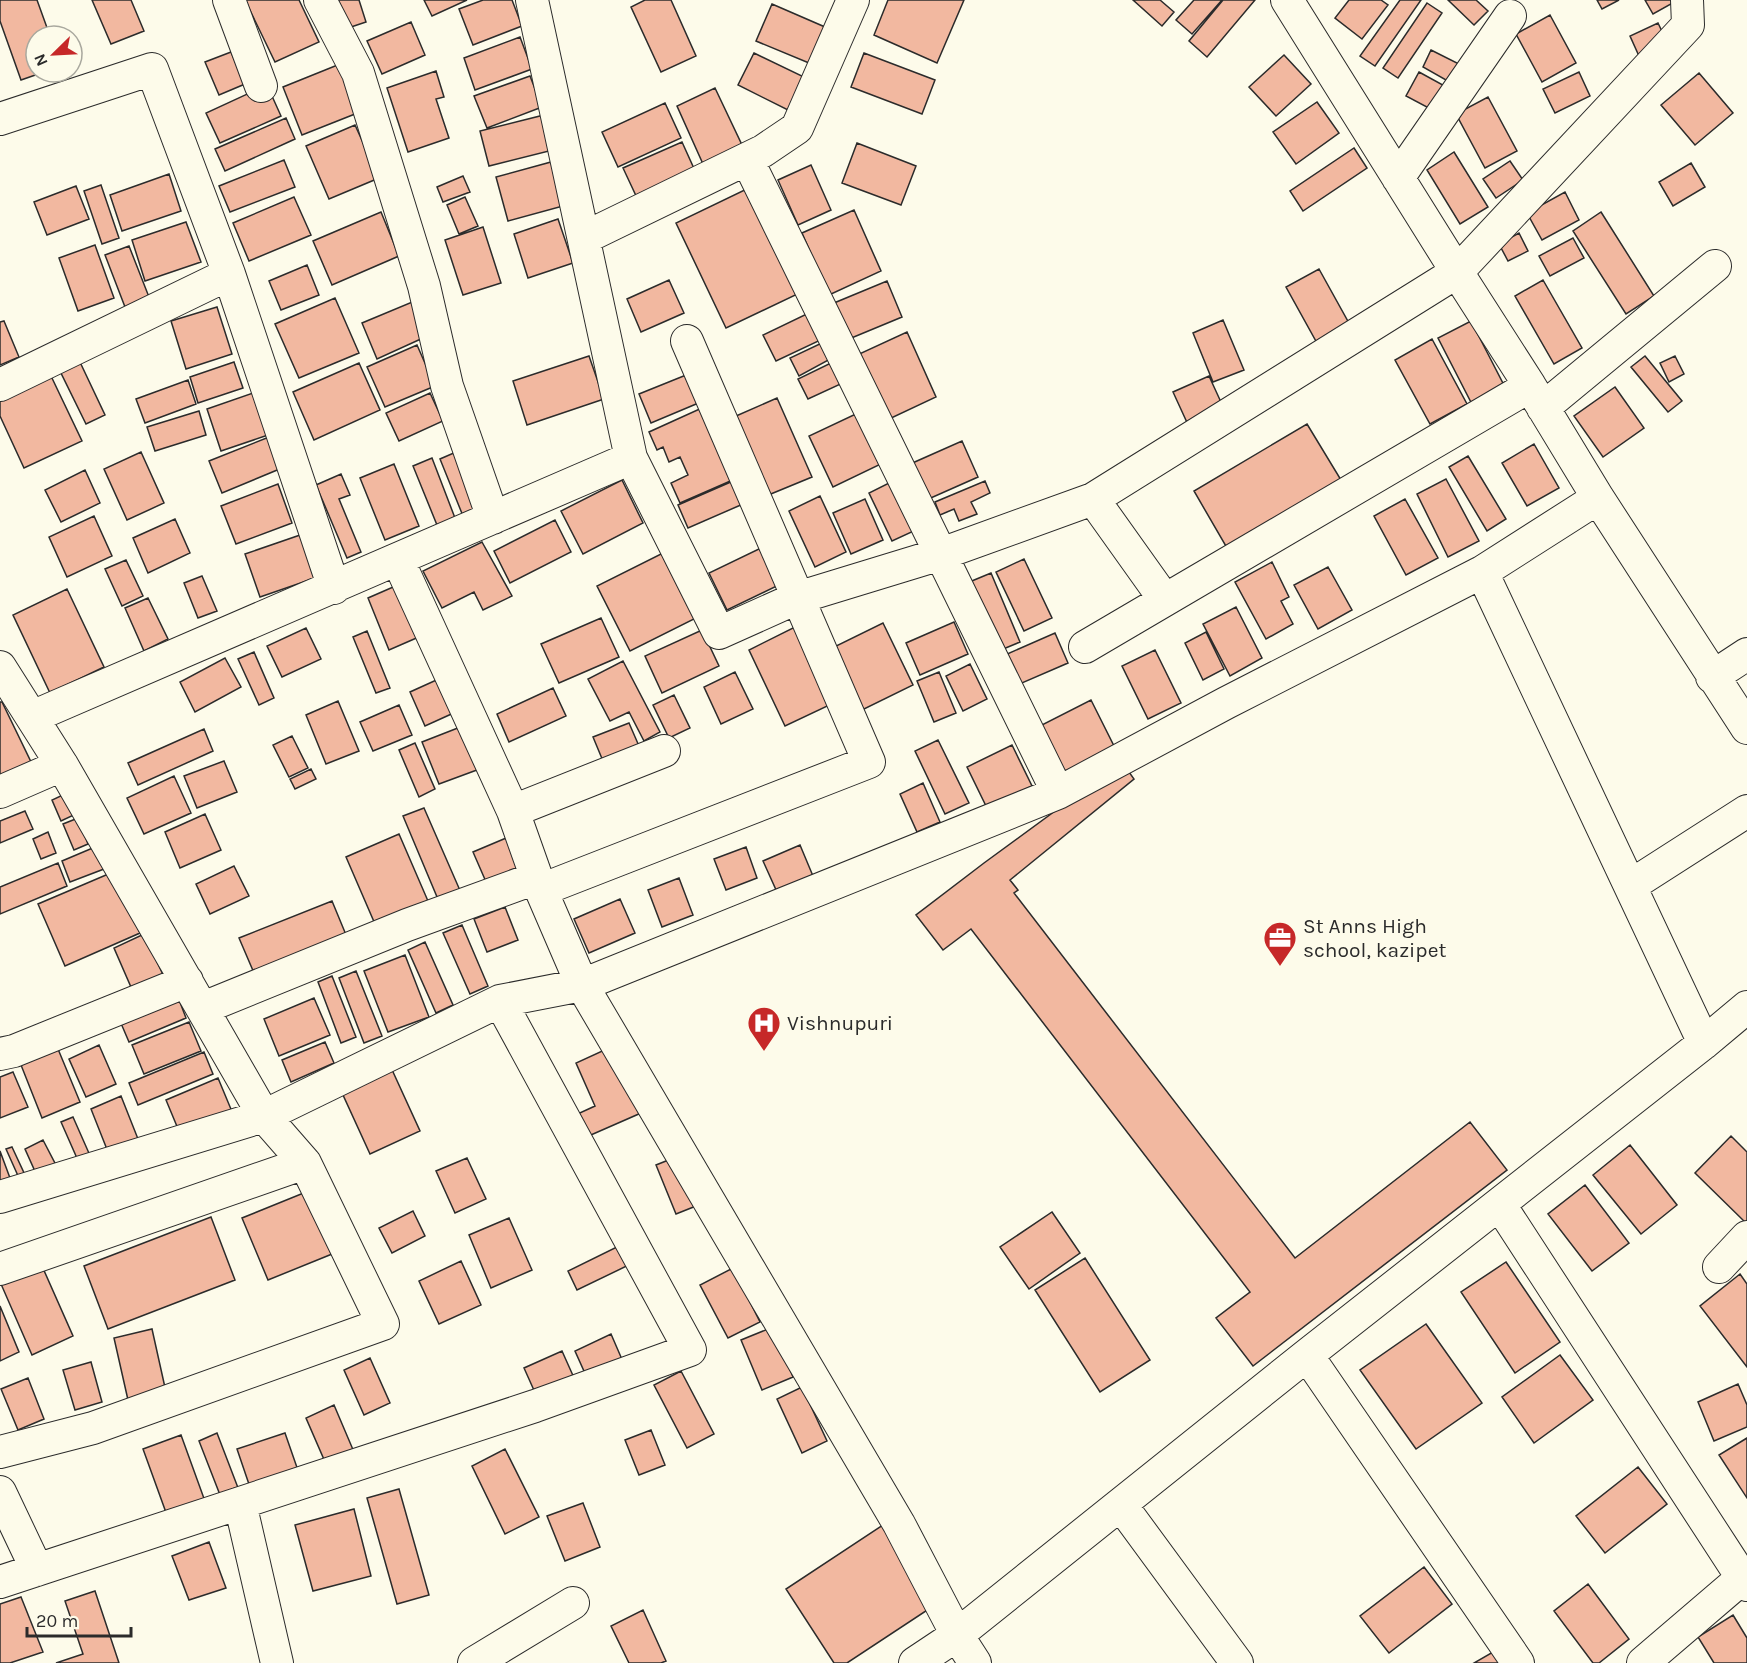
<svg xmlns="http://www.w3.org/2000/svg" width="1747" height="1663" font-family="Karla,sans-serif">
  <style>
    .building { fill: #f2b8a0; stroke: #2b2b2b; stroke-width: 1.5 }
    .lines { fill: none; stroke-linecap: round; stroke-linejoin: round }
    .street-casing { stroke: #2b2b2b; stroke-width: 34 }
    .street { stroke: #fdfbea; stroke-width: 32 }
    .labels { text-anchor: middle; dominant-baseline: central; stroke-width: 4.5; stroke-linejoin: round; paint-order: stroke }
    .poi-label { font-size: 21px; fill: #2b2b2b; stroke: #fdfbea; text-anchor: start }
  </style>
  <rect width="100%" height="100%" fill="#fdfbea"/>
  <path class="building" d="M0 0H37L50 36H36V72H44L21 80 0 21Z
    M92 0H131L144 31 111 44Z
    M245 0H299L319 42 275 62Z
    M335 0H359L366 22 345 29Z
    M424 0H467L432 16Z
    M483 0H512L522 26 473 45 459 9Z
    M645 0H671L696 56 661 72 631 7Z
    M888 0H964L937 63 874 35Z
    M1133 0H1160L1174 12 1162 26Z
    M1194 0H1222L1192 34 1176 20Z
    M1223 0H1255L1207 57 1189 41Z
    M1349 0H1381L1388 5 1362 39 1335 18Z
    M1400 0H1421L1375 66 1360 56Z
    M1448 0H1476L1488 11 1474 25Z
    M1597 0H1619L1602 9Z
    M1645 0H1678L1653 14Z
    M1427 3 1442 13 1398 78 1383 68Z
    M772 4 825 27 809 63 756 41Z
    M1550 15 1576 63 1542 82 1516 34Z
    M411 22 425 55 382 74 367 41Z
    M1658 23 1667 42 1639 56 1630 36Z
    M520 37 532 69 475 90 464 58Z
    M1431 50 1463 66 1453 84 1423 67Z
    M231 52 245 84 219 95 205 62Z
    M754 53 804 77 788 110 738 85Z
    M864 53 935 80 922 114 851 87Z
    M1284 55 1311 84 1276 116 1249 87Z
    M340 64 360 112 302 135 283 87Z
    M436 71 444 97 436 99 449 138 408 152 387 88Z
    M1419 72 1452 90 1440 114 1406 96Z
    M1579 72 1590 96 1555 113 1543 89Z
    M1699 73 1733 113 1695 145 1661 105Z
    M530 76 542 107 487 128 474 96Z
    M267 85 281 116 220 143 206 113Z
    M715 88 742 145 703 164 677 106Z
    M1488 97 1517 151 1485 168 1456 114Z
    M1317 102 1339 133 1296 164 1273 132Z
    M665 103 681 138 618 167 602 132Z
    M544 115 553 150 489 166 480 131Z
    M286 118 295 139 225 171 215 149Z
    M355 125 379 178 329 199 306 146Z
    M682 142 696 173 638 200 623 168Z
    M857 143 916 166 901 205 842 183Z
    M1354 148 1367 168 1303 211 1290 191Z
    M1454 152 1488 207 1460 224 1427 170Z
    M284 160 295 187 230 212 219 186Z
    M1510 161 1523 180 1496 198 1483 179Z
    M551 162 563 206 508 221 496 177Z
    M1691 163 1705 187 1673 206 1659 182Z
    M811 165 831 210 798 225 778 180Z
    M169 174 181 211 122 231 110 195Z
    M463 176 470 192 443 202 437 187Z
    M101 185 119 238 102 244 84 191Z
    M755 185 806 290 726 328 676 223Z
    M76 186 89 219 47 235 34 202Z
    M1565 192 1579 220 1542 240 1527 213Z
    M294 197 311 235 249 261 233 223Z
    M465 197 478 226 459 234 447 205Z
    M854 210 881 271 829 295 802 233Z
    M381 212 399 256 332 285 313 241Z
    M1601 212 1654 296 1626 314 1573 231Z
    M558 219 573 263 528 278 514 234Z
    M186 222 201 262 145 281 132 240Z
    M483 227 501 283 463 295 445 240Z
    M1519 233 1528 251 1508 261 1499 244Z
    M1573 238 1584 258 1550 276 1539 256Z
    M95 245 114 298 78 311 59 258Z
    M129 246 149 297 125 307 105 255Z
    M307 265 319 295 281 310 269 281Z
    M1319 269 1350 325 1317 343 1286 287Z
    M669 280 684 313 641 332 627 299Z
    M1543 280 1582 348 1554 364 1515 296Z
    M887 281 902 317 849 339 834 303Z
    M335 298 359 353 299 378 275 324Z
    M417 300 423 338 377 359 362 323Z
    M217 307 232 354 186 369 171 321Z
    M815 310 827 337 776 361 763 335Z
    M1223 320 1244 370 1213 382 1193 333Z
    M4 321 19 357 0 365V322Z
    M1471 321 1509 395 1476 412 1438 338Z
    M907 332 936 397 887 420 857 355Z
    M1432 339 1467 404 1430 424 1395 360Z
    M826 341 834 357 799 376 790 358Z
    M417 345 435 386 385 407 367 367Z
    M589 356 604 399 527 425 513 381Z
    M1645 356 1682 401 1668 412 1631 367Z
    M1675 356 1684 374 1669 382 1660 363Z
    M79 360 105 415 86 424 59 369Z
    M835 361 845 382 808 399 798 379Z
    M234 362 243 388 198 403 190 377Z
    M359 363 380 410 314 440 293 392Z
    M696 371 708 399 651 423 639 394Z
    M51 376 82 441 24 468 0 416V399Z
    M1209 376 1226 413 1190 429 1173 392Z
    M188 380 196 404 145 423 136 399Z
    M1615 387 1644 428 1603 457 1574 416Z
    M256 392 271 434 221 451 207 409Z
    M430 393 443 421 399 441 386 413Z
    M777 398 812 477 761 498 727 420Z
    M704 407 735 479 680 503 671 483 688 475 680 457 669 462 663 447 657 450 649 432Z
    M199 411 206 435 155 451 147 427Z
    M860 412 883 463 833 487 809 436Z
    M1307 424 1341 480 1227 548 1194 491Z
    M269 437 282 468 222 493 209 461Z
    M962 441 978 477 924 501 908 465Z
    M1534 444 1559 488 1527 506 1502 463Z
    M141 452 164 503 127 520 104 469Z
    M456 452 478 509 463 516 440 459Z
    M1468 456 1506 519 1487 531 1449 467Z
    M432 458 455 518 437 525 413 466Z
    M394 464 419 526 385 540 360 478Z
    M85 470 100 503 61 522 45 490Z
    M341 474 350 495 339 499 361 552 347 558 316 485Z
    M1446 479 1479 541 1448 557 1417 494Z
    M622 480 643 523 583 554 561 511Z
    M733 481 743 504 688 528 678 505Z
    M893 481 916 530 892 541 869 493Z
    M985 481 990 493 971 502 977 514 959 521 954 509 940 515 935 502Z
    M278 484 292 523 236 544 221 506Z
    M820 496 846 552 815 567 789 511Z
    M865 499 883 540 851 554 833 513Z
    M1405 499 1438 558 1406 575 1374 516Z
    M94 516 112 556 67 577 49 537Z
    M175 519 190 553 148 573 133 538Z
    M555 520 571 552 510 583 494 551Z
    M303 534 318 577 260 597 245 554Z
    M482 542 512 596 483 610 474 592 442 608 423 571Z
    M763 547 781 584 727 610 709 573Z
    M665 552 698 617 630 651 597 586Z
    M1024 559 1052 618 1024 631 996 572Z
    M126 560 143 596 122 606 105 569Z
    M1272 562 1289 597 1281 601 1293 624 1266 639 1235 582Z
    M1328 567 1352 610 1318 629 1294 585Z
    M991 573 1020 642 996 652 967 583Z
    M202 576 217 611 198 618 184 583Z
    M400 584 421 636 389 650 368 598Z
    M67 589 104 667 50 693 13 615Z
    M148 598 168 639 144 651 125 608Z
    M1236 607 1262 658 1230 676 1203 624Z
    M601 618 619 657 559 683 541 644Z
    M954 622 968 654 920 675 906 643Z
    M883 623 913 685 862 710 832 648Z
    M801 624 838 701 785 726 749 650Z
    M306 628 321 659 282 677 267 646Z
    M702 630 719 666 662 693 645 656Z
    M367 631 390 688 376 693 353 637Z
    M1206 632 1224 669 1203 680 1185 643Z
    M1055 633 1068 663 1008 689 996 659Z
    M1155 650 1181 703 1148 719 1122 666Z
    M254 652 274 698 259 705 238 659Z
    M225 658 241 687 195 712 180 682Z
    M623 661 660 732 644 741 629 712 610 721 588 679Z
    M970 664 987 699 963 711 946 676Z
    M735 672 753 709 721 724 704 687Z
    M939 672 956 713 934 722 917 681Z
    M443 677 458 711 425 726 410 692Z
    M553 688 566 716 509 742 497 714Z
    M674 695 690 728 669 738 653 705Z
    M1091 700 1116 750 1056 780 1030 731Z
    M338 701 359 751 326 764 306 715Z
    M0 702H2L34 768 0 784Z
    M399 705 412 735 373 751 360 722Z
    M629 723 639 746 603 761 593 737Z
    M468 724 485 767 439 784 422 742Z
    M204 729 213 751 138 785 128 763Z
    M292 736 308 768 289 777 273 745Z
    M938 740 969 803 945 814 915 751Z
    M415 743 435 789 419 797 399 750Z
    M1012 745 1032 786 987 808 967 767Z
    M224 761 237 792 197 808 184 776Z
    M1122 762 1134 779 1010 880 1018 890 1014 893 1295 1258 1470 1122 1507 1170 1253 1366 1216 1318 1250 1292 971 929 943 950 916 915 984 863Z
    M311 769 316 779 295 789 290 779Z
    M174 776 191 813 144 834 127 798Z
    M923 783 940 822 917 832 900 794Z
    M67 793 76 814 61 821 52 800Z
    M424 808 462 895 440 904 403 816Z
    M25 811 33 829 0 843V821Z
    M205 814 221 850 180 868 165 832Z
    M78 818 88 844 74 850 63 824Z
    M48 832 56 853 41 859 33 839Z
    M399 834 428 901 375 924 346 857Z
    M511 836 527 874 490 891 473 852Z
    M800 845 813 876 777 892 763 861Z
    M95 847 104 869 70 882 62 861Z
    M746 847 757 878 726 890 714 859Z
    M58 863 67 886 0 914V887Z
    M234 866 249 896 210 914 196 884Z
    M113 872 140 933 65 966 38 904Z
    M679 878 693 915 662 927 648 890Z
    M620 899 635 933 589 953 574 919Z
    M332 901 349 942 257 980 239 938Z
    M505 907 518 940 487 952 474 919Z
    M462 925 488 986 470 994 443 933Z
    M144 934 165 979 134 994 114 948Z
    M425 942 453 1005 436 1013 408 950Z
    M405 955 429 1017 388 1032 364 971Z
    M356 971 382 1036 364 1043 339 978Z
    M332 976 356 1037 341 1043 318 982Z
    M178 997 186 1018 129 1042 120 1021Z
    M314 998 330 1035 279 1056 264 1019Z
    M189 1022 201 1051 144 1074 132 1045Z
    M325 1042 334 1063 291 1082 282 1060Z
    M99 1045 116 1084 86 1097 69 1059Z
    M611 1047 641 1113 584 1138 573 1116 595 1106 576 1063Z
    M58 1049 80 1102 42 1118 21 1065Z
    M204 1052 213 1074 138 1105 129 1083Z
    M388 1061 420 1131 370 1154 338 1084Z
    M13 1072 28 1107 0 1118V1077Z
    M218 1078 233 1114 181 1136 166 1100Z
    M121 1096 140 1144 110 1157 91 1109Z
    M73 1117 92 1160 80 1165 61 1122Z
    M1731 1136 1747 1152V1224L1695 1173Z
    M43 1140 58 1169 38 1178 25 1149Z
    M1630 1145 1677 1205 1641 1234 1593 1175Z
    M12 1147 25 1175 19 1178 6 1149Z
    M0 1151 10 1178 0 1182Z
    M676 1157 696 1206 676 1214 656 1165Z
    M467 1158 486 1199 455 1213 436 1171Z
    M1585 1185 1629 1243 1592 1271 1548 1214Z
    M311 1190 337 1252 268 1280 242 1218Z
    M413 1211 425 1236 392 1253 379 1228Z
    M1052 1212 1080 1253 1029 1289 1000 1247Z
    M211 1217 235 1280 108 1329 84 1266Z
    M509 1218 532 1270 491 1288 469 1235Z
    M627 1242 637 1261 577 1290 568 1271Z
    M1085 1258 1150 1360 1100 1392 1035 1290Z
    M461 1261 481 1305 439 1324 419 1281Z
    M1506 1262 1560 1342 1515 1373 1461 1292Z
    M42 1266 73 1336 32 1355 1 1284Z
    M733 1268 760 1322 728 1338 700 1285Z
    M1740 1274 1747 1284V1367L1700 1306Z
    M0 1306 19 1352 0 1361Z
    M1426 1324 1482 1403 1416 1449 1360 1370Z
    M773 1327 793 1377 762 1390 741 1340Z
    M152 1329 166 1392 128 1400 114 1338Z
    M611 1334 624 1364 588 1380 575 1351Z
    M562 1351 575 1380 537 1397 524 1368Z
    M1560 1355 1593 1400 1534 1443 1502 1397Z
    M370 1358 390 1403 364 1415 344 1370Z
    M91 1362 102 1402 75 1410 63 1370Z
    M681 1371 714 1434 687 1448 654 1385Z
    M28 1378 44 1419 18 1430 1 1389Z
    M1738 1384 1747 1405V1427L1714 1441 1698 1402Z
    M802 1387 827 1441 802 1453 777 1399Z
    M334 1405 357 1459 329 1471 306 1418Z
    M651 1430 665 1465 639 1475 625 1440Z
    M217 1433 240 1493 222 1500 199 1441Z
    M285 1433 301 1479 253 1496 237 1449Z
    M181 1435 206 1504 168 1518 143 1449Z
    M1747 1438V1498L1719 1455Z
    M505 1449 539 1517 505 1534 472 1466Z
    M1638 1467 1667 1504 1605 1553 1576 1516Z
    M399 1489 429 1595 397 1604 367 1498Z
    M583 1503 600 1547 565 1561 547 1516Z
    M354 1509 371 1576 313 1591 295 1525Z
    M886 1523 938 1603 847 1663H834L786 1589Z
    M209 1542 226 1588 189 1600 172 1556Z
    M1424 1567 1452 1604 1389 1653 1360 1616Z
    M1588 1584 1629 1639 1599 1663H1593L1554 1611Z
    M95 1591 119 1663H56L83 1654 65 1601Z
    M21 1597 43 1652 10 1663H0V1604Z
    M643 1610 666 1661 661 1663H629L611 1626Z
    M1733 1615 1747 1638V1663H1714L1698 1637Z
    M1493 1652 1499 1663H1474Z"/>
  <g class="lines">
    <defs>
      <path id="street" d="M229 0 261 86
        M320 0 358 73 424 286 447 386 493 518
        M1287 0 1457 272 1530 386 1598 498 1747 728
        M0 119 152 69 229 274 334 588
        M747 159 1058 793 1226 703 1482 572
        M1398 178 1510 16
        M584 238 763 151 797 128 853 0
        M0 385 229 274
        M1543 408 1715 266
        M631 458 719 633 797 598 941 554 1093 499 1457 272 1688 25 1687 0
        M1598 498 1482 572 1704 1043
        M1093 499 1165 600 1530 386
        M398 560 513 811 541 890 582 985 899 1524 957 1635 975 1663
        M1085 647 1165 600
        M0 667 62 765 264 1116 305 1163 383 1324 93 1428 0 1452
        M1712 677 1747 654
        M32 717 631 458 532 0
        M0 792 62 765
        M513 811 664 751
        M1630 886 1747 811
        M541 890 869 762 687 341
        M203 1008 407 925 536 878
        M0 1054 14 1051 187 981
        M0 1197 264 1116 500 1001 582 985 1058 793
        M1500 1205 1747 1585
        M1719 1267 1747 1237
        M0 1269 305 1163
        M1307 1355 1518 1663
        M0 1492 37 1570
        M240 1503 277 1663
        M1121 1505 1237 1663
        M0 1582 535 1406 690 1350 500 1001
        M474 1663 573 1603
        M915 1663 957 1635 1307 1355 1704 1043 1747 1007
        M1643 1663 1747 1574"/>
    </defs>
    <use href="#street" class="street-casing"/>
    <use href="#street" class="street"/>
  </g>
  <defs>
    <symbol id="office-pin" viewBox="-11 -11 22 30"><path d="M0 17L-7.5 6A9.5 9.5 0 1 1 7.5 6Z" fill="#c62828" stroke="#fdfbea"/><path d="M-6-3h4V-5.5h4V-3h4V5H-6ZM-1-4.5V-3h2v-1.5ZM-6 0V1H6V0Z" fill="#fff"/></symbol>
    <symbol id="hospital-pin" viewBox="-11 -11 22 30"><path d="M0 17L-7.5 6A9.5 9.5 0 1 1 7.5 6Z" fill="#c62828" stroke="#fdfbea"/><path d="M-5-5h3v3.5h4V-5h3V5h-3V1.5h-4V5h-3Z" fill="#fff"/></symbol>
  </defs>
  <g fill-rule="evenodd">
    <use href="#office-pin" x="1261" y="919" width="38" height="52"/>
    <use href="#hospital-pin" x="745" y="1004" width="38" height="52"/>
  </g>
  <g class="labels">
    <g class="poi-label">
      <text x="1303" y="926">St Anns High<tspan x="1303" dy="24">school, kazipet</tspan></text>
      <text x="787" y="1023">Vishnupuri</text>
    </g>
  </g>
  <g transform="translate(54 54) rotate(246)"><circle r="28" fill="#fdfbea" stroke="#a9a89e" stroke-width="1.5"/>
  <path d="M0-4.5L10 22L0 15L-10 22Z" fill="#c62828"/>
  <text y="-9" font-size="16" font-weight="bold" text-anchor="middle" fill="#2b2b2b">N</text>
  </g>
  <path d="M27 1627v9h104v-9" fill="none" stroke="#2b2b2b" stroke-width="3"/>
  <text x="36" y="1627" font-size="18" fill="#2b2b2b" stroke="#fdfbea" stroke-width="4.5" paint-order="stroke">20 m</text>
</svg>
